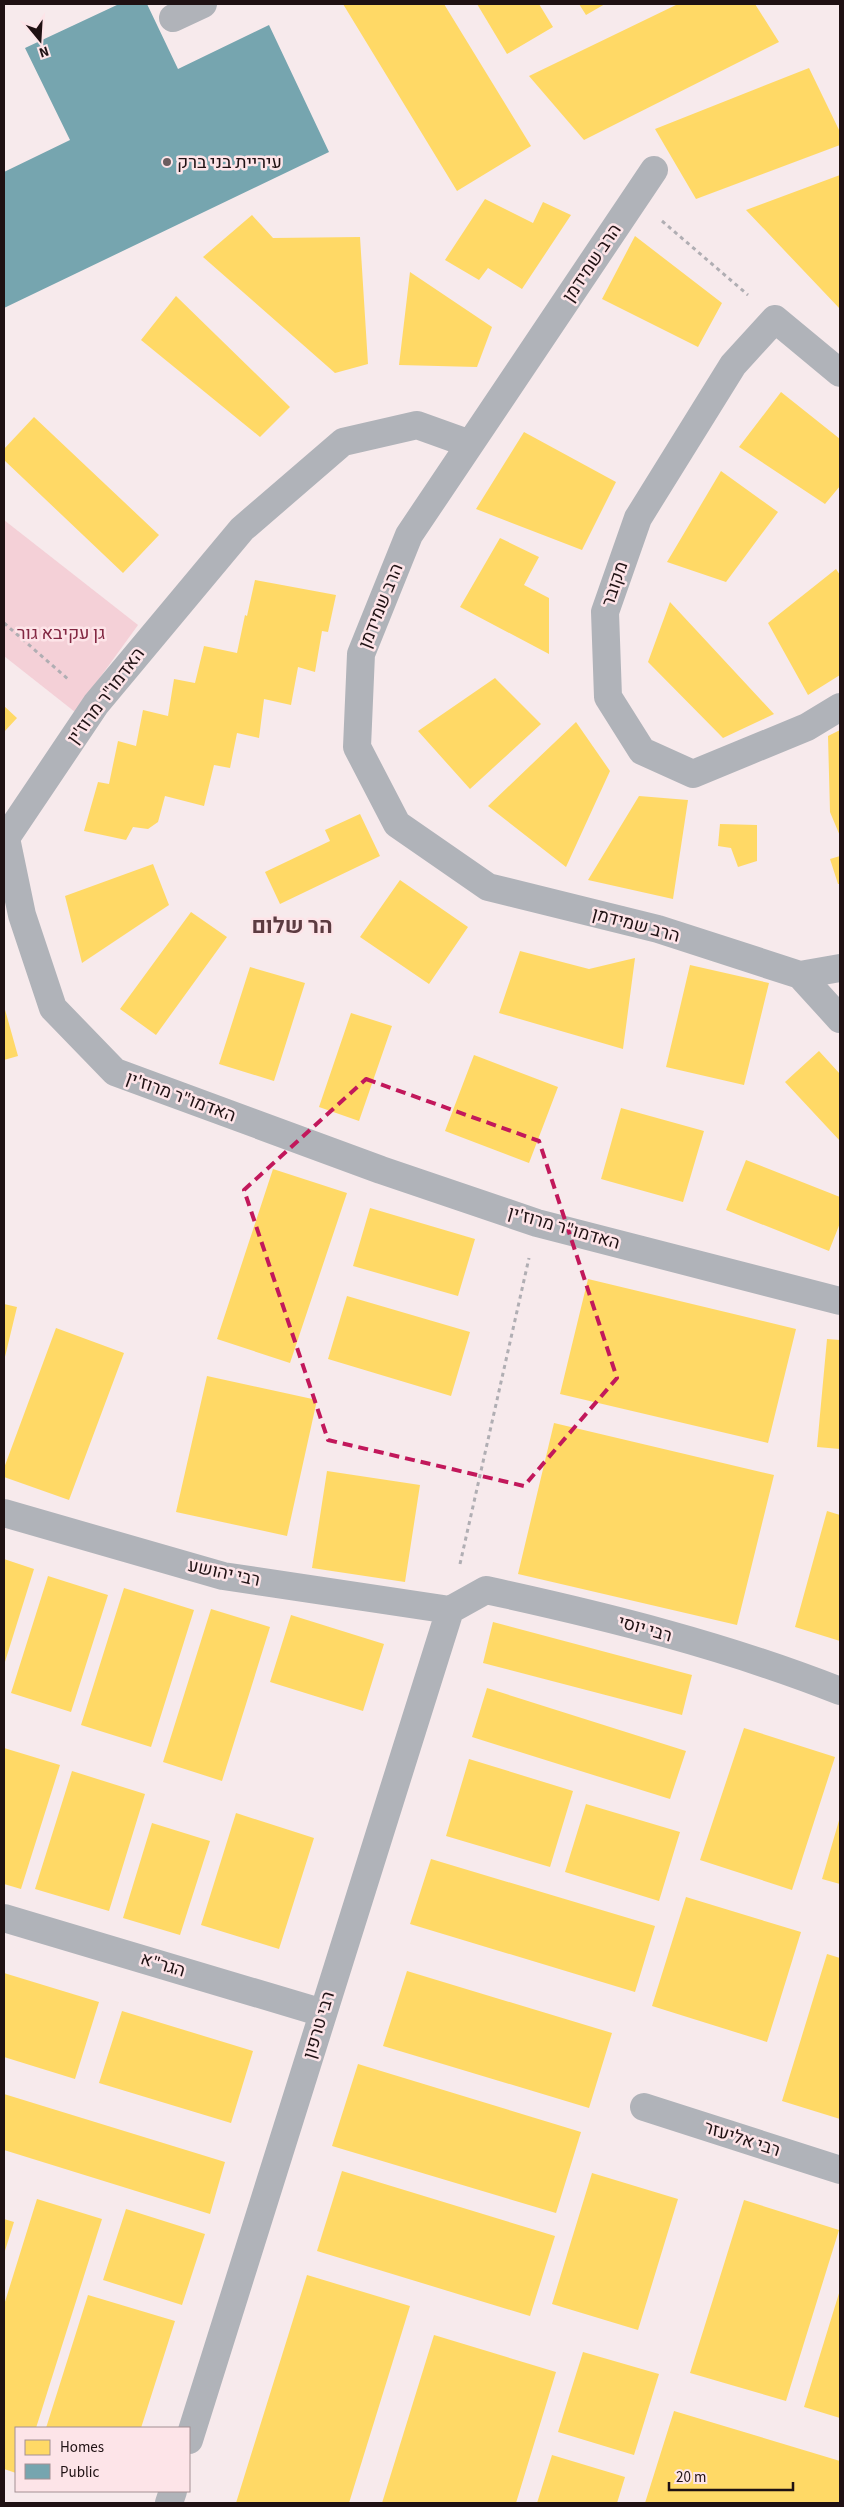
<svg xmlns="http://www.w3.org/2000/svg" width="844" height="2507" font-family="'Source Sans 3',Heebo,sans-serif">
  <style>
    .green { fill: #f4d0d7 }
    .homes { fill: #ffd966 }
    .public { fill: #76a5af }
    .lines { fill: none; stroke-linecap: round; stroke-linejoin: round }
    .path { stroke: #b0aeb3; stroke-width: 3; stroke-dasharray: 4 4; stroke-linecap: butt }
    .street { stroke: #b0b3b9; stroke-width: 28 }
    .marked { fill: none; stroke: #c2185b; stroke-width: 4; stroke-dasharray: 10 6; stroke-linejoin: round }
    .poi-dot { fill: #6b5d5f; stroke: #fde4e8; stroke-width: 2 }
    .labels { text-anchor: middle; dominant-baseline: central; stroke-width: 5; stroke-linejoin: round; paint-order: stroke }
    .poi-label { font-size: 18px; fill: #1f1113; stroke: #fde4e8; text-anchor: start }
    .street-label { font-size: 18px; fill: #1f1113; stroke: #fde4e8 }
    .park-label { font-size: 18px; fill: #822742; stroke: #fde4e8 }
    .district-label { font-size: 22px; font-weight: bold; fill: #5c3b41; stroke: #fde4e8 }
  </style>
  <rect width="100%" height="100%" fill="#f7eaec"/>
  <path class="green" d="M4 520 138 625 75 712 4 656Z"/>
  <path class="homes" d="M343 4H444L531 146 457 191Z
    M477 4H539L553 27 507 54Z
    M579 4H605L586 15Z
    M678 4H755L779 42 584 140 529 76Z
    M809 68 840 132V145L696 199 655 129Z
    M840 175V309L746 210Z
    M485 199 533 223 543 202 571 215 522 289 488 268 479 280 445 260Z
    M252 215 273 238 360 237 368 364 335 373 203 257Z
    M635 236 722 303 698 347 602 299Z
    M410 272 492 327 477 367 399 365Z
    M176 296 290 407 260 437 141 340Z
    M781 392 840 439V486L825 504 739 447Z
    M34 417 159 535 123 573 4 460V449Z
    M524 432 616 482 582 550 476 509Z
    M721 471 778 512 726 582 667 562Z
    M500 538 539 557 524 585 549 598V654L460 607Z
    M836 569 840 575V675L808 695 768 623Z
    M255 580 336 595 328 632 322 631 315 672 298 667 291 705 264 699 259 738 237 733 230 768 214 765 204 806 165 796 158 822 148 829 133 827 126 840 84 831 98 782 109 784 118 741 136 746 143 710 168 716 174 679 195 683 204 646 237 653 245 615 247 616Z
    M670 602 774 714 723 738 648 662Z
    M495 678 541 724 470 789 418 731Z
    M4 706 17 718 4 732Z
    M576 722 610 771 566 867 488 806Z
    M840 730V836L830 812 828 736Z
    M639 796 688 800 673 899 588 880Z
    M360 814 380 856 280 904 265 872 330 841 325 830Z
    M720 824 757 825V861L738 867 731 848 718 846Z
    M840 856V884H838L830 859Z
    M153 864 169 905 82 963 65 896Z
    M400 880 468 927 429 984 360 937Z
    M191 912 227 937 156 1035 120 1009Z
    M520 951 589 969 635 958 623 1049 499 1013Z
    M690 965 769 983 744 1085 666 1067Z
    M250 967 305 983 274 1081 219 1064Z
    M4 1006 18 1056 4 1060Z
    M351 1013 392 1026 359 1121 319 1107Z
    M819 1051 840 1074V1141L785 1082Z
    M474 1055 558 1087 529 1163 445 1131Z
    M621 1108 704 1131 683 1202 601 1179Z
    M746 1160 840 1197V1223L829 1251 726 1210Z
    M273 1169 347 1193 290 1363 217 1339Z
    M370 1208 475 1239 458 1296 353 1266Z
    M588 1279 796 1329 768 1443 560 1394Z
    M347 1296 470 1332 451 1396 328 1359Z
    M4 1304 17 1307 4 1361Z
    M56 1328 124 1353 69 1500 4 1477V1468Z
    M827 1339 840 1340V1449L817 1447Z
    M207 1376 317 1400 287 1536 176 1512Z
    M554 1423 774 1475 737 1625 518 1574Z
    M327 1471 420 1485 405 1582 312 1568Z
    M827 1511 840 1515V1641L795 1627Z
    M4 1559 34 1569 4 1665Z
    M48 1576 108 1595 71 1712 11 1693Z
    M124 1588 194 1610 151 1747 81 1725Z
    M211 1609 270 1627 222 1781 163 1762Z
    M291 1615 384 1644 363 1711 270 1682Z
    M493 1622 692 1675 682 1715 483 1663Z
    M487 1688 686 1751 670 1799 472 1737Z
    M744 1728 835 1757 792 1890 700 1860Z
    M4 1748 60 1765 21 1889 4 1884Z
    M469 1759 573 1791 550 1867 446 1836Z
    M72 1771 145 1794 109 1911 35 1889Z
    M586 1804 680 1832 659 1901 565 1872Z
    M236 1813 314 1838 279 1949 201 1925Z
    M840 1817V1884L822 1879Z
    M152 1823 210 1841 180 1935 123 1918Z
    M431 1859 655 1926 635 1992 410 1924Z
    M686 1897 801 1932 767 2042 652 2006Z
    M827 1954 840 1958V2119L782 2101Z
    M407 1971 612 2033 589 2108 383 2046Z
    M4 1973 99 2002 75 2079 4 2057Z
    M122 2011 253 2051 231 2123 99 2083Z
    M358 2064 581 2132 556 2213 332 2146Z
    M4 2094 225 2162 210 2214 4 2150Z
    M342 2171 555 2236 530 2316 317 2251Z
    M592 2173 678 2199 638 2330 552 2304Z
    M37 2199 102 2219 36 2428H16V2473L4 2469V2305Z
    M744 2200 839 2230 786 2401 690 2373Z
    M126 2209 205 2234 182 2305 103 2280Z
    M4 2219 14 2222 4 2254Z
    M307 2275 410 2306 349 2503H236Z
    M840 2290V2418L804 2407Z
    M88 2295 175 2321 141 2428H46Z
    M434 2335 556 2372 516 2503H382Z
    M583 2352 659 2374 634 2455 558 2432Z
    M674 2411 840 2461V2503H645Z
    M552 2455 625 2477 617 2503H537Z"/>
  <path class="public" d="M119 4H147L178 69 269 25 329 152 4 308V172L70 140 25 48Z"/>
  <g class="lines">
    <path class="path" d="M662 221 748 295
      M4 623 69 680
      M460 1564 529 1258"/>
    <path class="street" d="M173 18 203 4
      M654 170 409 535 361 654 357 747 397 824 488 887 658 929 800 975 840 1019
      M840 373 775 319 733 365 638 518 605 612 608 697 642 751 693 774 807 727 840 707
      M470 444 417 425 343 442 242 529 96 704 6 838 22 915 53 1008 115 1072 381 1170 537 1223 840 1301
      M800 975 840 968
      M4 1513 223 1576 450 1610
      M450 1610 486 1590C606 1616 726 1646 840 1691
      M4 1918 323 2013
      M644 2107 840 2170
      M189 2440 450 1610
      M169 2503 173 2491"/>
  </g>
  <path class="marked" d="M366 1079 539 1141 617 1378 524 1486 328 1440 244 1190Z"/>
  <circle class="poi-dot" cx="167" cy="162" r="5"/>
  <g class="labels">
    <g class="poi-label">
      <text x="177" y="162">עיריית בני ברק</text>
    </g>
    <g class="street-label">
      <text transform="translate(592 263) rotate(-56)">הרב שמידמן</text>
      <text transform="translate(615 584) rotate(-71)">מקובר</text>
      <text transform="translate(381 606) rotate(-68)">הרב שמידמן</text>
      <text transform="translate(106 696) rotate(-53)">האדמו"ר מרוז'ין</text>
      <text transform="translate(636 925) rotate(15)">הרב שמידמן</text>
      <text transform="translate(181 1097) rotate(20)">האדמו"ר מרוז'ין</text>
      <text transform="translate(564 1228) rotate(16)">האדמו"ר מרוז'ין</text>
      <text transform="translate(224 1573) rotate(12)">רבי יהושע</text>
      <text transform="translate(645 1629) rotate(16)">רבי יוסי</text>
      <text transform="translate(163 1965) rotate(17)">הגר"א</text>
      <text transform="translate(319 2025) rotate(-73)">רבי טרפון</text>
      <text transform="translate(742 2139) rotate(18)">רבי אליעזר</text>
    </g>
    <g class="park-label">
      <text x="61" y="633">גן עקיבא גור</text>
    </g>
    <g class="district-label">
      <text x="292" y="926">הר שלום</text>
    </g>
  </g>
  <rect width="844" height="2507" fill="none" stroke="#1f1113" stroke-width="10"/>
  <rect x="15" y="2427" width="175" height="65" fill="#fde4e8" stroke="#a49093"/>
  <rect x="25" y="2440" width="25" height="15" fill="#ffd966" stroke="#a49093"/>
  <text x="60" y="2452" font-size="15" fill="#1f1113">Homes</text>
  <rect x="25" y="2464" width="25" height="15" fill="#76a5af" stroke="#a49093"/>
  <text x="60" y="2477" font-size="15" fill="#1f1113">Public</text>
  <g transform="translate(40 40) rotate(162)" stroke="#fde4e8" stroke-width="4" paint-order="stroke">
  <path d="M0-4L9 19L0 12L-9 19Z" fill="#1f1113"/>
  <text y="-8" font-size="14" font-weight="bold" text-anchor="middle" fill="#1f1113">N</text>
  </g>
  <path d="M669 2482v8h124v-8" fill="none" stroke="#1f1113" stroke-width="2.5"/>
  <text x="676" y="2482" font-size="15" fill="#1f1113" stroke="#fde4e8" stroke-width="4" paint-order="stroke">20 m</text>
</svg>
